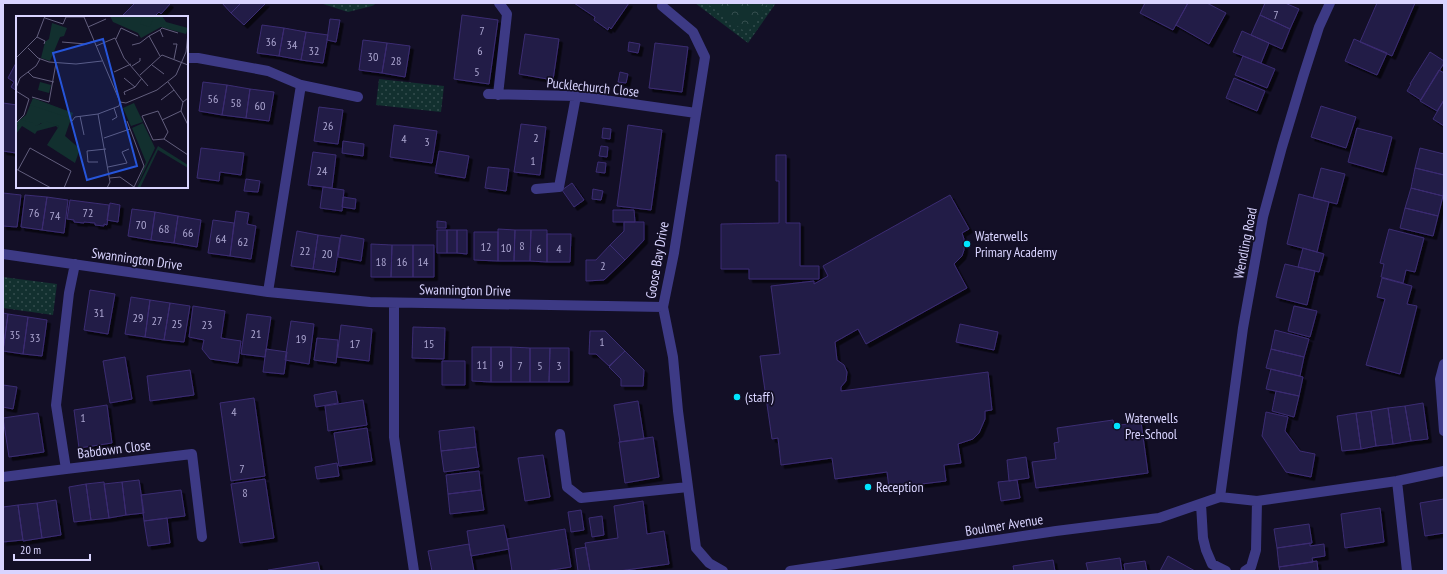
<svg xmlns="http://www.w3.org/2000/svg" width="1447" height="574" font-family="'PT Sans Narrow',sans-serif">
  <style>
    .green { fill: url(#green-dots) }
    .forest { fill: url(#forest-crowns) }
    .building { fill: #241b47; stroke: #3b2d73; filter: url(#shadow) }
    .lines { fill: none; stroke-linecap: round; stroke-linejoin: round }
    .minor { stroke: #3d3a85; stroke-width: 10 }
    .poi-dot { fill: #00e5ff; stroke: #130f26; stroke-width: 1.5 }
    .labels { text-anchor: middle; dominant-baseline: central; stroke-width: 3.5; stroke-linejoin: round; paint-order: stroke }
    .number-label { font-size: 12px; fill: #aca6d1 }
    .street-label { font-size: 14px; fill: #d9d4ff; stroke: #130f26 }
    .poi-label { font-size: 14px; fill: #d9d4ff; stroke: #130f26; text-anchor: start }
    .inset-road { fill: none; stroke: #625e7d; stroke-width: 1 }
    .view { fill: #2655da; fill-opacity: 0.15; stroke: #2655da; stroke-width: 2 }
    .inset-edge { fill: none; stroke: #d9d4ff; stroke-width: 2 }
  </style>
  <defs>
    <pattern id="green-dots" width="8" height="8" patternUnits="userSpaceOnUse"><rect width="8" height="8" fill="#12302f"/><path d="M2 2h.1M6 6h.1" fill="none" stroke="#344d4e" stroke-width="1.8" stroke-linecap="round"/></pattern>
    <pattern id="forest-crowns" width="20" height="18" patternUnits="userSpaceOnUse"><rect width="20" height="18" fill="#12302f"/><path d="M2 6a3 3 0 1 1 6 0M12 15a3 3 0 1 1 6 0" fill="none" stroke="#344d4e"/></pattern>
    <filter id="shadow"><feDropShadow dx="3.5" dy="3.5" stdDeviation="0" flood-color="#0009"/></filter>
  </defs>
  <rect width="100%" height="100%" fill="#130f26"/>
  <path class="green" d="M320 3H377L372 6 348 12Z
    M695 3H776L748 43Z
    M379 79 444 86 441 112 376 105Z
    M3 277 57 284 53 315 3 308Z"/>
  <path class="forest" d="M706 3H768L747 33Z"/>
  <path class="building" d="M135 3H169L170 4 161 14 159 12 154 17H121Z
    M222 3H241L231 13Z
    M241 3H266L244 25 231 13Z
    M574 3H629L611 29 609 27 608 30 594 20 595 17Z
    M1145 3H1188L1173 30 1140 13Z
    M1188 3H1207L1226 13 1209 44 1176 25Z
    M1265 3H1285L1299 9 1290 29 1260 15Z
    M1377 3H1415L1392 56 1360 42Z
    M462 15 498 20 489 84 454 79Z
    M1260 15 1290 29 1282 49 1251 35Z
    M330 19 340 20 336 42 327 40Z
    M262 25 284 28 279 56 257 53Z
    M284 28 306 32 301 60 279 56Z
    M1242 31 1269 43 1261 63 1233 52Z
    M306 32 328 35 323 63 301 60Z
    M525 34 559 39 553 80 519 74Z
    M1354 39 1387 53 1377 75 1345 61Z
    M363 40 387 43 382 73 359 70Z
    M629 42 640 44 638 53 628 51Z
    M387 43 410 46 405 77 382 73Z
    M655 43 688 47 682 92 649 88Z
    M1430 52 1444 61V63L1421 100 1407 91 1411 84H1410Z
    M1243 56 1275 69 1267 88 1235 75Z
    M17 61V91L11 87 14 82 8 78Z
    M1439 70 1444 73V100L1437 111 1420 101Z
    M620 72 628 74 626 83 618 82Z
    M1234 78 1265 91 1257 111 1226 98Z
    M203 82 227 85 222 115 199 111Z
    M227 85 250 89 246 118 222 115Z
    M250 89 274 92 269 121 246 118Z
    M1444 100V126L1433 119Z
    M3 103 17 105 16 153 3 151Z
    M1321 106 1356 117 1346 148 1311 137Z
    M319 107 343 110 338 144 314 141Z
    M521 124 546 127 540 175 514 172Z
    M394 125 437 131 432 163 390 157Z
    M628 125 662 130 651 210 617 206Z
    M603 128 611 129 610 139 602 138Z
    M1357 128 1392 137 1383 172 1348 162Z
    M343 141 364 144 363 156 342 153Z
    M601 146 608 147 607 157 599 156Z
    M201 148 244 153 241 175 220 172 219 181 197 178Z
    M1420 148 1444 154V175L1415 168Z
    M439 151 469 156 465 178 435 173Z
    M313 152 336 155 332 188 308 185Z
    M776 155H786V223H800V266H819V279H749V269H721V224L779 223V181H776Z
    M598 162 606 163 605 173 596 172Z
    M488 167 509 169 506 191 485 188Z
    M1321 168 1345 174 1337 204 1313 198Z
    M1415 168 1444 175 1443 196 1411 188Z
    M246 179 260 181 258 192 244 191Z
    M572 183 584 200 574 207 562 190Z
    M323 187 344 190 342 211 320 208Z
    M1411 188 1443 196 1438 216 1405 208Z
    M593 189 603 191 601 200 592 199Z
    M3 193 21 195 17 227 3 226Z
    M1299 194 1329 202 1317 252 1287 244Z
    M25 195 47 197 42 230 21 227Z
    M950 195 969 229 962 233 964 239V250L962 256 954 264 967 288 866 344 858 329 835 342 837 360 844 365 847 372 846 381 841 387V391L988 372 992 410 985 411V419L979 433 973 439 958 444 961 463 944 465 946 481 889 488 887 472 835 479 832 458 781 465 778 438 772 439 760 356 780 354 771 286 814 281V284L828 276 823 266Z
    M47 197 68 200 64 233 42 230Z
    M343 197 356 199 355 209 342 207Z
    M70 200 109 205 107 225 104 224V226L95 225V223L84 222V223L74 222V220L67 219Z
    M110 203 120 205 118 222 107 220Z
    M1405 208 1438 216 1433 236 1400 228Z
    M132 209 155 212 151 240 128 236Z
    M613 210H634L635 222H613Z
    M236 211 249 213 247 224 256 226 251 259 230 256Z
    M155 212 178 216 174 243 151 240Z
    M178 216 201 220 197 247 174 243Z
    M213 220 234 223 230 256 208 253Z
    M437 221 446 222V228H437Z
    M624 222H644V240L625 260 610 245 624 231Z
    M498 229 515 230 514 261H498Z
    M1389 229 1424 238 1415 272 1406 270 1403 283 1381 277 1384 264 1380 263Z
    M437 230H447V253H437Z
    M447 230H457V253H447Z
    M457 230H467V254L457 253Z
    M515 230H531L530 261H514Z
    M531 230H547V262L530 261Z
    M297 231 318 235 313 269 291 266Z
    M474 232H498V261L474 260Z
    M547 234H571L570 262H547Z
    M318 235 340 238 335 272 313 269Z
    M341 235 364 239 361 261 338 257Z
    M371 244 392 245 391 277H371Z
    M392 245H413V277H391Z
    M413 245H434V277H413Z
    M610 245 625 260 604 280 586 281V260H596Z
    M1303 248 1324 254 1319 272 1298 267Z
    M1285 264 1315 271 1307 305 1276 297Z
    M1382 278 1412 286 1407 304 1417 306 1400 374 1366 365 1385 299 1377 297Z
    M90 290 115 294 108 334 84 330Z
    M131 297 150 300 145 337 125 334Z
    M150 300 170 303 164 340 145 337Z
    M170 303 190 306 184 342 164 340Z
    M193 306 225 311 221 338 241 341 238 363 210 359 202 349 204 340 189 337Z
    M1294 306 1317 311 1310 337 1288 331Z
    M3 313 8 314 3 351Z
    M8 314 28 317 23 354 3 351Z
    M247 314 271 317 265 357 241 354Z
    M28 317 47 320 42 356 23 354Z
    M291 321 314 324 309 364 285 360Z
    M960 324 998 332 994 350 956 342Z
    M341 325 372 329 369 361 337 357Z
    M413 327 445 328 444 359 412 358Z
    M1275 330 1309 339 1304 357 1271 349Z
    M590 331H605L625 351 609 366 596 354H589Z
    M317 338 338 340 336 363 314 360Z
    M472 347H491V382L472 381Z
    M491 347H511V382H491Z
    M511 347 530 348V382H511Z
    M530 348H550L549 382H530Z
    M550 348H569V382H549Z
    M266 349 287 352 284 374 263 372Z
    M1271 349 1304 357 1300 376 1266 368Z
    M625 351 644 370 643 386H621V379L609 367Z
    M125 357 132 399 110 403 103 361Z
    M442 361H465V385H442Z
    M1271 369 1303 377 1299 396 1266 389Z
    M190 370 194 395 150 401 147 376Z
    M3 385 17 387 13 409 3 407Z
    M336 391 338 403 316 407 314 395Z
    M1276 391 1299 396 1294 417 1272 411Z
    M254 398 265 476 231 481 220 403Z
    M363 400 367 425 328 431 325 406Z
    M638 401 644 439 620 442 614 405Z
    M1423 403 1428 439 1411 441 1405 406Z
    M107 405 112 443 79 448 74 410Z
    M1405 406 1411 441 1393 444 1388 408Z
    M1388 408 1393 444 1376 446 1371 411Z
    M1371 411 1376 446 1361 449 1356 413Z
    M1266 412 1288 417 1285 431 1300 451 1315 454 1311 477 1286 472 1262 436Z
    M38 413 44 452 9 457 3 418Z
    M1356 413 1361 449 1342 451 1337 416Z
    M1113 420 1114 426 1141 422 1148 473 1036 488 1032 462 1056 459 1054 443 1059 442 1057 428Z
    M474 427 476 447 441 451 439 431Z
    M367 428 372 461 339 466 334 433Z
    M653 437 659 477 625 483 619 442Z
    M476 447 479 467 444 472 441 451Z
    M543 455 550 497 525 501 518 458Z
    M1026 457 1029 478 1009 481 1007 460Z
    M337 463 339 476 317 479 315 467Z
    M479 471 481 490 448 494 446 475Z
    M265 479 274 538 240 543 231 484Z
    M139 480 144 513 126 515 122 482Z
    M1017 480 1020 498 1001 501 998 482Z
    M104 482 109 518 91 520 86 484Z
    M122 482 126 515 109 518 104 484Z
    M86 484 91 520 74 522 69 487Z
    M181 490 185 516 144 521 141 495Z
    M481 490 484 510 450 514 448 494Z
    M1444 499V533L1425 536 1420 503Z
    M56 500 61 535 42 538 37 503Z
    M643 501 647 534 664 531 669 564 619 571H590L585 543 618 538 614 506Z
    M37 503 42 538 23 541 18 505Z
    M18 505 23 540 3 542V507Z
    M1380 508 1384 542 1345 548 1341 514Z
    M581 510 584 530 571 532 568 512Z
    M602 516 604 535 592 537 589 518Z
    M167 518 170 543 148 546 144 521Z
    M1309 524 1312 543 1277 548 1274 529Z
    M504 525 509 549 471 556 467 531Z
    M565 529 571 567 546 571H512L507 539Z
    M1310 543V546L1324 544 1325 556 1312 558 1313 562 1279 567 1277 548Z
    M469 544 474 571H432L428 551Z
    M586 547 590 571H578L575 549Z
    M1168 556 1195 571H1160Z
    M1120 558 1122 571H1088L1086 563Z
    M1053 560 1055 571H1014L1013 566Z
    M1145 561 1147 571H1125L1124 564Z
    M1317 561 1318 571H1280L1279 567Z
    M318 562 320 571H268V570Z"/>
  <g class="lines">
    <path class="minor" d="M662 6 693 32 705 57 674 253 663 307 673 357 678 411 696 548 709 563 723 571
      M187 58H198L268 71 301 85 268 292
      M301 85 358 97
      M488 94 576 96 696 113
      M498 95 507 14 499 3
      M536 189 559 187 576 96
      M3 254 268 292 370 302 663 307
      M75 264 69 293 56 405 66 469 192 454 202 537
      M394 303V437L414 571
      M1444 364 1440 379 1444 431
      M560 434 567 487 581 498 688 487
      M3 477 66 469
      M1397 481 1407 571
      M1220 497 1243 328 1263 217 1282 147 1303 77 1319 27 1330 3
      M1201 504 1203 538 1206 550 1212 564 1226 571
      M790 571 1056 531 1159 518 1220 497 1257 501 1397 481 1444 471
      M1245 571 1251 567 1256 550 1257 501"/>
  </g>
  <g class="poi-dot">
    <circle cx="967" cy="244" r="4"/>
    <circle cx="737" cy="397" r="4"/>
    <circle cx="1117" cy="426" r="4"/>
    <circle cx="868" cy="487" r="4"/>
  </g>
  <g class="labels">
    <g class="number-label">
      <text x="1276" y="14">7</text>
      <text x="482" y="30">7</text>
      <text x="271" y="41">36</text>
      <text x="292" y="44">34</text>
      <text x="314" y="50">32</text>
      <text x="480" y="50">6</text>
      <text x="373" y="56">30</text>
      <text x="396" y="60">28</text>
      <text x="477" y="71">5</text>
      <text x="213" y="98">56</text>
      <text x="236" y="102">58</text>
      <text x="260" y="105">60</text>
      <text x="328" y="125">26</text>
      <text x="536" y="137">2</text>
      <text x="404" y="138">4</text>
      <text x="427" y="141">3</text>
      <text x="533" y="160">1</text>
      <text x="322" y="170">24</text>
      <text x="34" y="212">76</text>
      <text x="88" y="212">72</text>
      <text x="55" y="215">74</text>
      <text x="141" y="224">70</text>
      <text x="164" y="228">68</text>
      <text x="188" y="232">66</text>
      <text x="221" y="238">64</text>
      <text x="243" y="241">62</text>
      <text x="522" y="245">8</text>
      <text x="486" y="246">12</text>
      <text x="506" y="247">10</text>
      <text x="539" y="248">6</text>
      <text x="559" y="248">4</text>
      <text x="305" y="250">22</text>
      <text x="327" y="253">20</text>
      <text x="381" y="261">18</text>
      <text x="402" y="261">16</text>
      <text x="423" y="261">14</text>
      <text x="603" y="265">2</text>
      <text x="99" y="312">31</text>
      <text x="138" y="317">29</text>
      <text x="157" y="320">27</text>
      <text x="177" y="323">25</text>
      <text x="207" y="324">23</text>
      <text x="256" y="333">21</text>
      <text x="15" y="334">35</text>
      <text x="35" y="337">33</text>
      <text x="301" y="338">19</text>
      <text x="602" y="341">1</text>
      <text x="355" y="343">17</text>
      <text x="429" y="343">15</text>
      <text x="482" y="364">11</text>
      <text x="501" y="364">9</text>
      <text x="520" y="365">7</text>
      <text x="540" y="365">5</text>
      <text x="559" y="365">3</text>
      <text x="234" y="411">4</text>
      <text x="83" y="417">1</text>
      <text x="242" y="468">7</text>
      <text x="245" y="492">8</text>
    </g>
    <g class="street-label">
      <text transform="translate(593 87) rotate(6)">Pucklechurch Close</text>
      <text transform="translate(1245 243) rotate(-79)">Wendling Road</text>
      <text transform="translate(137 259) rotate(8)">Swannington Drive</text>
      <text transform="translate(657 260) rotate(-80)">Goose Bay Drive</text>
      <text transform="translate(465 290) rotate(1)">Swannington Drive</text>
      <text transform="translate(114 449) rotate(-7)">Babdown Close</text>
      <text transform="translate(1004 525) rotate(-9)">Boulmer Avenue</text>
    </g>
    <g class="poi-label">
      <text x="975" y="236">Waterwells<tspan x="975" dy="16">Primary Academy</tspan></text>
      <text x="745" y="397">(staff)</text>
      <text x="1125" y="418">Waterwells<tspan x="1125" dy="16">Pre-School</tspan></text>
      <text x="876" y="487">Reception</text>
    </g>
  </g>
  <g transform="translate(16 16)">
    <rect width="172" height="172" fill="#130f26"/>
    <path d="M94 0H146L150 6 172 12 170 18 145 11 125 22 122 17 97 6ZM17 82 57 97 49 120 64 133 59 147 31 129 43 110 25 107 20 111 2 109 0 112 1 106 10 99ZM118 87 127 106 115 110 107 92ZM127 107 139 132 120 172 130 146 116 112Z" fill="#12302f"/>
    <path d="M36 7 51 12 48 20 44 21 34 45 25 42 29 26 33 23ZM24 66 35 69 33 77 22 74ZM18 83 56 97 54 102 14 89ZM6 104 17 107 20 110 30 105 43 110 42 112 40 110 21 115 19 118 6 110 0 118V112ZM142 130 172 149V152L142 134 124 172H121Z" fill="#12302f"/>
    <path d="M127 0H138L134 11 124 8Z" fill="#12302f"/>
    <path class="inset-road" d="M29 2 47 8 50 1H68L104 86 110 87 141 74 160 59 170 36 172 17M72 11 90 3M144 14 146 12 162 17M133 20 144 14 147 21M21 21 29 25 28 28M100 23 105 12 122 20M46 26 70 28 78 25M157 28H161L158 43M116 29 124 27 133 20 144 40M80 30 99 22 108 42 132 70M12 32 22 42 33 46 60 48 86 45M0 42 21 21 29 0M136 49 148 58M116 50 124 45V42M12 56 17 61 38 66M98 56 115 48M124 59 146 39 172 49M108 62 119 71 126 62M152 66 167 86M0 72 4 62 20 50 24 43M0 75 13 83 8 99 0 107M109 79 108 76 119 71M16 81 33 86M172 82 167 86 165 95 172 109M145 84 158 74M33 86 40 47M142 95 152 116 148 123 137 124 126 100ZM82 98 94 166 91 172M64 100 68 119M96 104 101 101 98 92M146 104 165 95M56 105 59 101 82 98 103 90 104 86M88 122 114 113M148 123 172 139M82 146H72L71 135 90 133M92 151 111 147 106 136 113 133M0 153 35 172M2 154 14 132 55 155 48 172M94 162 104 161 118 171 128 150 111 105"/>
    <path class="view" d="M87 23 121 150 71 164 37 37Z"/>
    <rect width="172" height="172" class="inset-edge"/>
  </g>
  <rect width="1447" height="574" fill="none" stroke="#d9d4ff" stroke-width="8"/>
  <path d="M14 554v6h76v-6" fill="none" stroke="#d9d4ff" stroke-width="2"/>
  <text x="20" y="554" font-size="12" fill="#d9d4ff" stroke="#130f26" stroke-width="3" paint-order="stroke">20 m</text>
</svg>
